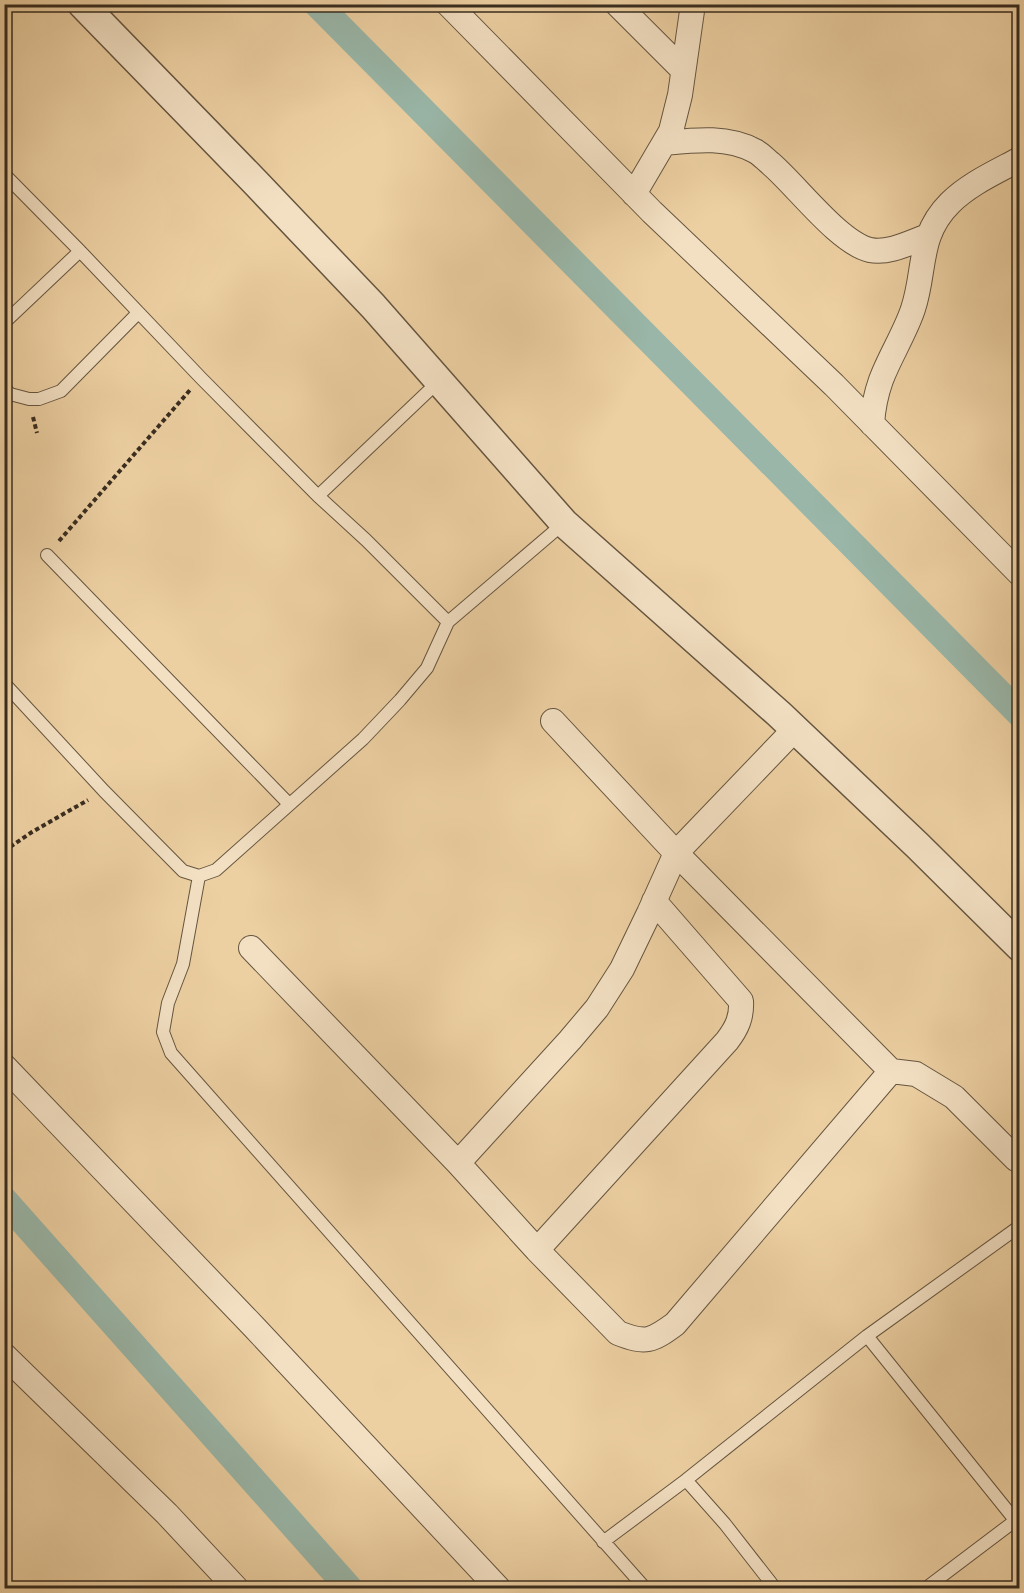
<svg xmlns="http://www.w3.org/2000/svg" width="1024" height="1593" font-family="'IM FELL DW Pica',serif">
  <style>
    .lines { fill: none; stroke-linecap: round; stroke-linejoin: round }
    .canal { stroke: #99b6a8; stroke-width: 27 }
    .service-casing { stroke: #655540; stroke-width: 14 }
    .minor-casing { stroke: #655540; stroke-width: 26 }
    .tertiary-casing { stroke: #655540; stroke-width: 31 }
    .path { stroke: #382c1f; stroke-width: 4; stroke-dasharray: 4.5 3; stroke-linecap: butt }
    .service { stroke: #f3e0c3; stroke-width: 12 }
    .minor { stroke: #f3e0c3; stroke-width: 24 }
    .tertiary { stroke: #f3e0c3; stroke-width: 28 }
  </style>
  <rect width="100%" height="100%" fill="#edd0a2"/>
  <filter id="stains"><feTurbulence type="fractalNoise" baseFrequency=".00333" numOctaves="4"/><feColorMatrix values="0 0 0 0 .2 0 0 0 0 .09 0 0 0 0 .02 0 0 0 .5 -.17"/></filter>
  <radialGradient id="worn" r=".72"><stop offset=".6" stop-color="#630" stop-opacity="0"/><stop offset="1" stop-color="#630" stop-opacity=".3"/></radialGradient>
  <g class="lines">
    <path class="canal" d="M317 4 1020 714
      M4 1200 349 1588"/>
    <defs>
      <path id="service" d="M4 174 80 251 201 378 318 496 366 540 448 622
        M4 323 80 251
        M4 387 10 394 29 399H39L61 391 138 313
        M318 496 439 381
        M47 555 289 804
        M4 683 104 791 183 871 199 876 216 870 363 739 400 700 427 668 448 622 564 523
        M199 876 183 964 168 1003 163 1032 171 1053C329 1232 486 1411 645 1588
        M867 1336 1015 1520
        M686 1480 725 1524 775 1588
        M603 1542 686 1480 867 1336 1020 1226
        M926 1588 1020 1517"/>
      <path id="minor" d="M448 4 652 212 834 385 1020 574
        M617 4 683 70
        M665 143C695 140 727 136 755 151 761 154 765 159 770 163 796 185 839 243 870 250 889 254 911 242 928 236
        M634 194 671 131 680 95 693 4
        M872 424C873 409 876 394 881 380 890 356 905 333 913 309 926 270 917 236 950 203 969 184 996 172 1020 159
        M553 721 676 853 891 1071 916 1074 954 1097 1016 1159
        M251 948 458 1163 537 1250 618 1333C646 1344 652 1341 675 1324L891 1071
        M4 1066 255 1328 498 1588
        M458 1163 570 1040 597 1008 622 969 649 913 676 853 795 729
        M537 1250 727 1041C737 1028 742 1017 741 1001L654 901
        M4 1355 167 1514 236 1588"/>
      <path id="tertiary" d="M82 4 256 183 373 306 564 523 779 714 917 845 1020 947"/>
    </defs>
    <use href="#service" class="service-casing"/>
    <use href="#minor" class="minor-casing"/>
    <use href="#tertiary" class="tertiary-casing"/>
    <path class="path" d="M33 417 37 433
      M59 541 190 390
      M4 851 32 832 88 800"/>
    <use href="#service" class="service"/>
    <use href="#minor" class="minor"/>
    <use href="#tertiary" class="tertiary"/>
  </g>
  <rect width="1024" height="1593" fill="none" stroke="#edd0a2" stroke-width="24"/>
  <rect x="6" y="6" width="1012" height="1581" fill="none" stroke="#382c1f" stroke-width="3"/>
  <rect x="12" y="12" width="1000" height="1569" fill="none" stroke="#382c1f" stroke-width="1.5"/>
  <rect width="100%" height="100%" filter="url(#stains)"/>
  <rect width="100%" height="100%" fill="url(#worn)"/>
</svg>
